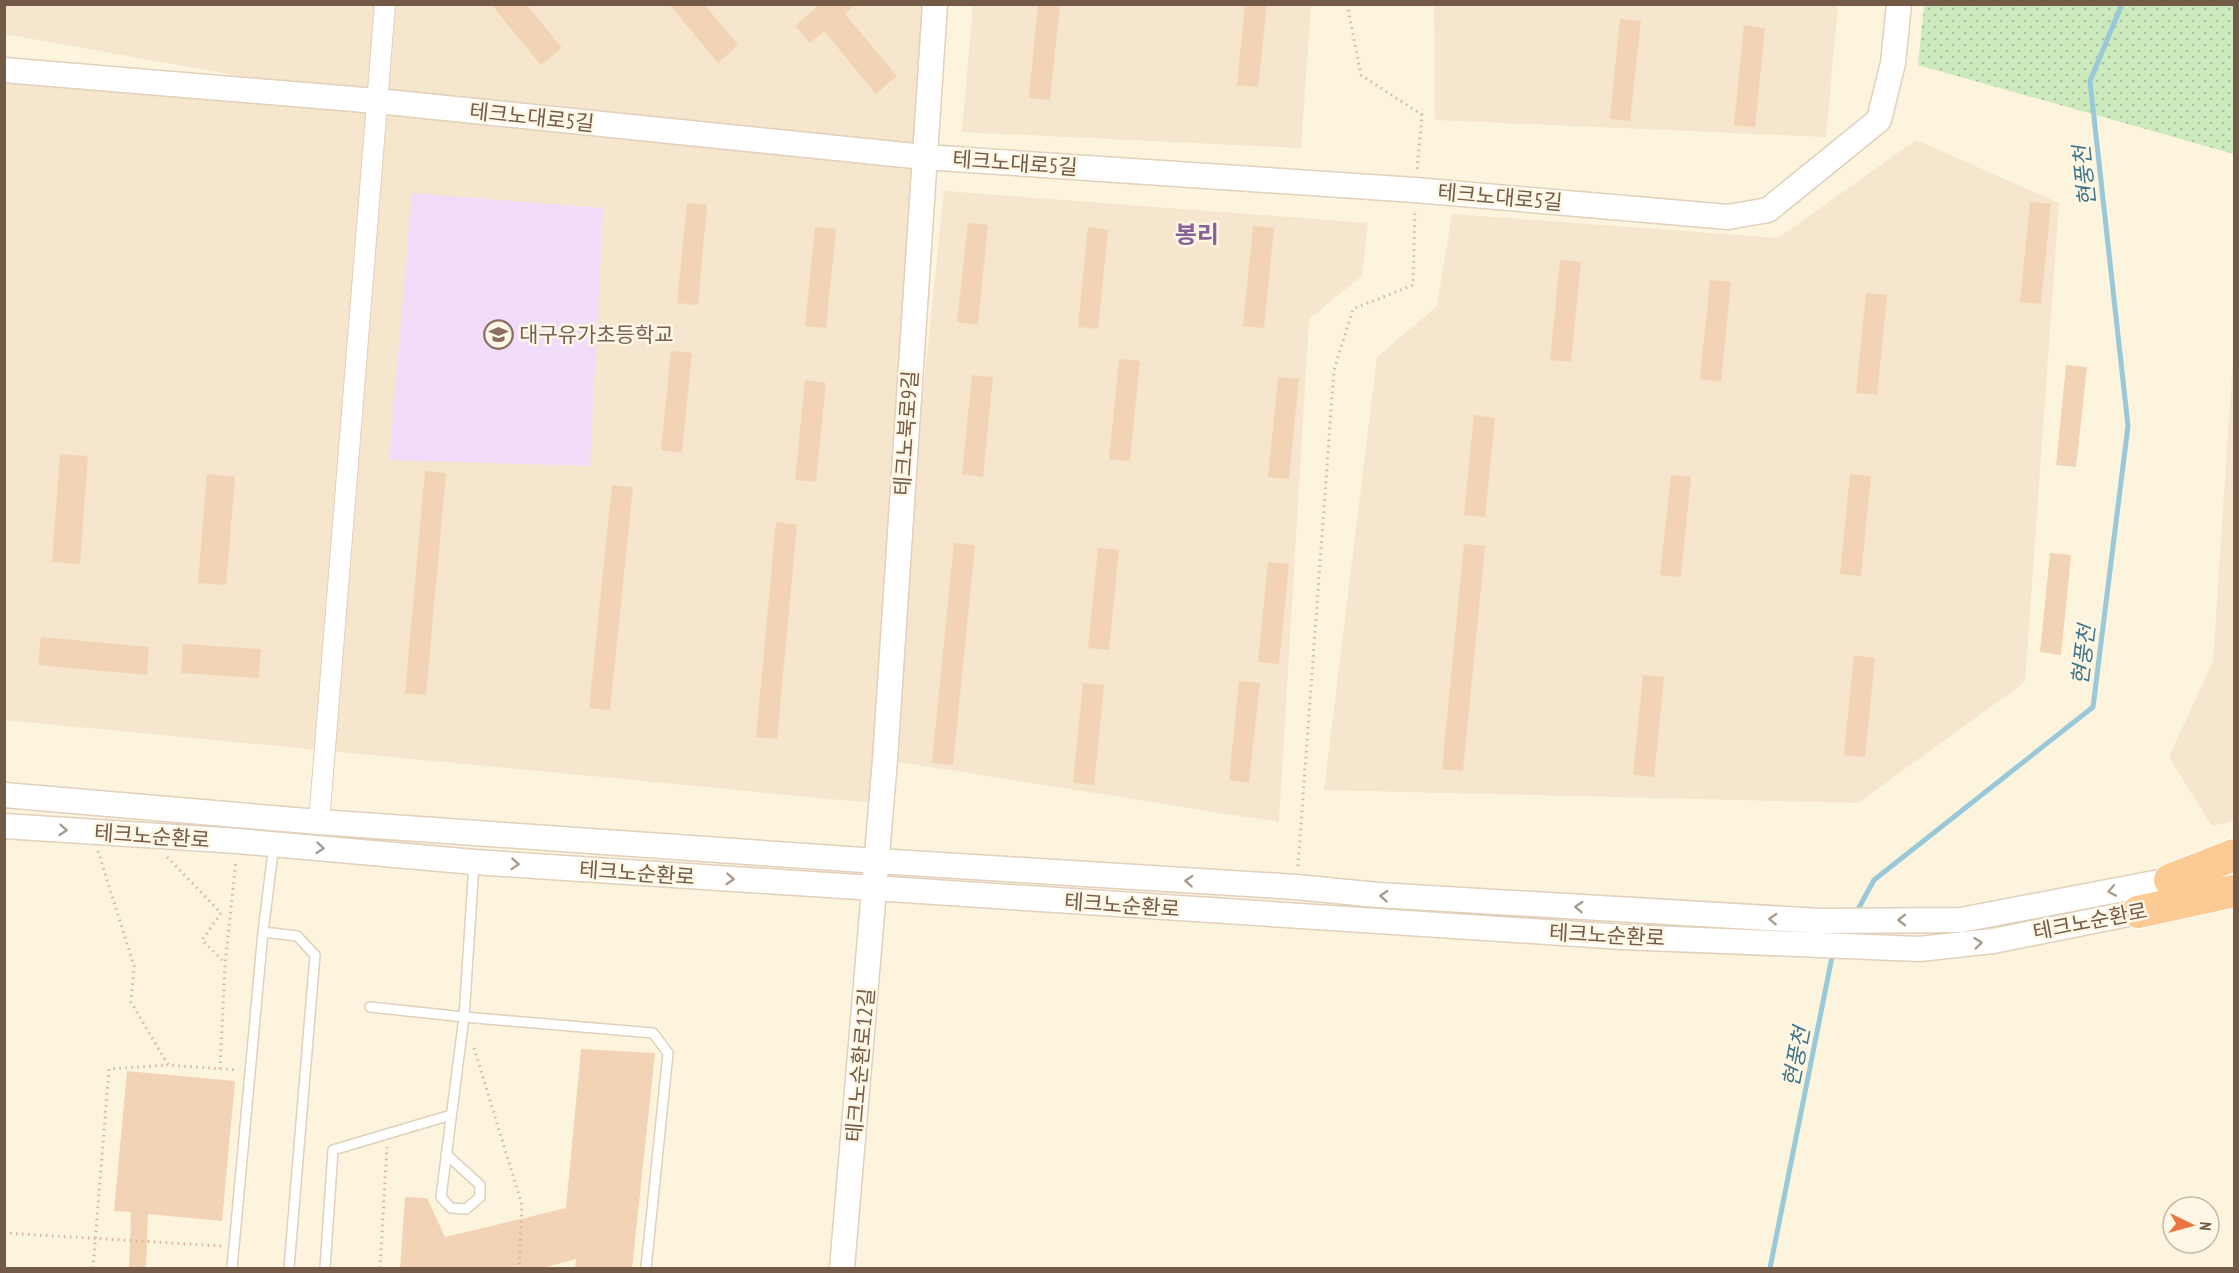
<svg xmlns="http://www.w3.org/2000/svg" width="2239" height="1273" font-family="'PT Sans Narrow','Noto Sans KR',sans-serif">
  <style>
    .residential { fill: #f5e6cd }
    .education { fill: #f1dcf9 }
    .grass { fill: url(#grass-dots) }
    .lines { fill: none; stroke-linecap: round; stroke-linejoin: round }
    .stream { stroke: #99c9d8; stroke-width: 5 }
    .building { fill: #f3d3b5 }
    .service-casing { stroke: #e1d0bb; stroke-width: 12 }
    .minor-casing { stroke: #e1d0bb; stroke-width: 22 }
    .tertiary-casing { stroke: #e1d0bb; stroke-width: 27 }
    .trunk-casing { stroke: #fff; stroke-width: 34 }
    .path { stroke: #d7b799; stroke-width: 3; stroke-dasharray: 1.5 4.5; stroke-linecap: butt }
    .service { stroke: #fff; stroke-width: 9 }
    .minor { stroke: #fff; stroke-width: 20 }
    .tertiary { stroke: #fff; stroke-width: 24 }
    .trunk { stroke: #fccb94; stroke-width: 32 }
    .oneway { stroke: #ab9c90 }
    .labels { text-anchor: middle; dominant-baseline: central; stroke-width: 5; stroke-linejoin: round; paint-order: stroke }
    .street-label { font-size: 21px; fill: #735a46; stroke: #fff7e5 }
    .education-label { font-size: 21px; fill: #785e54; stroke: #fff7e5; text-anchor: start }
    .water-label { font-size: 22px; font-style: italic; fill: #3f7588; stroke: #fff7e5 }
    .quarter-label { font-size: 24px; font-weight: bold; fill: #8a6197; stroke: #fff7e5 }
  </style>
  <defs>
    <pattern id="grass-dots" width="8" height="8" patternUnits="userSpaceOnUse" patternTransform="scale(1.5)"><rect width="8" height="8" fill="#cceabd"/><path d="M2 2h.1M6 6h.1" fill="none" stroke="#aac19b" stroke-width="1.8" stroke-linecap="round"/></pattern>
  </defs>
  <rect width="100%" height="100%" fill="#fdf4de"/>
  <path class="residential" d="M5 5H931L889 720 944 191 1368 223 1362 276 1309 319 1279 822 886 760 883 804 5 720 4 69 367 99 5 34Z
    M973 5H1311L1301 148 962 132Z
    M1434 5H1838L1826 137 1435 120Z
    M1916 140 2059 203 2025 682 1858 803 1324 790 1377 357 1437 306 1452 214 1778 238Z
    M2234 342V821L2212 826 2169 757 2213 661Z"/>
  <path class="education" d="M412 193 603 208 590 466 389 460Z"/>
  <path class="grass" d="M1924 5H2234V154L1918 65Z"/>
  <g class="lines">
    <path class="stream" d="M1856 913 1874 880 2093 707 2128 426 2090 81 2122 4
      M1770 1268 1833 952"/>
  </g>
  <path class="building" d="M491 4H526L562 48 541 65Z
    M669 4H704L738 45 718 63Z
    M820 4H856L845 14 897 76 876 94 824 31 810 43 795 26Z
    M1038 4H1060L1050 100 1029 98Z
    M1245 4H1267L1258 87 1237 85Z
    M1620 19 1641 21 1630 121 1610 119Z
    M1744 25 1765 28 1755 127 1734 125Z
    M2030 202 2051 204 2041 304 2020 302Z
    M687 203 707 205 698 305 677 303Z
    M968 223 988 225 978 325 957 322Z
    M1253 226 1274 228 1264 328 1243 326Z
    M815 227 836 229 826 328 805 326Z
    M1088 227 1108 230 1098 329 1078 327Z
    M1560 260 1581 262 1571 362 1550 360Z
    M1710 280 1731 282 1721 382 1700 379Z
    M1866 293 1887 295 1877 395 1856 393Z
    M671 351 692 353 682 453 661 450Z
    M1119 359 1140 361 1130 461 1109 459Z
    M2066 365 2087 367 2076 467 2056 465Z
    M972 375 993 377 983 477 962 474Z
    M1278 377 1299 379 1289 479 1268 477Z
    M805 380 826 383 816 482 795 480Z
    M1474 415 1495 418 1485 517 1464 515Z
    M60 454 88 456 80 564 52 562Z
    M425 471 446 473 426 695 405 693Z
    M207 474 235 477 226 585 198 583Z
    M1850 474 1871 476 1861 576 1840 574Z
    M1671 475 1691 477 1681 577 1660 575Z
    M612 485 633 487 610 710 589 708Z
    M776 522 797 525 777 739 756 737Z
    M954 543 975 545 953 765 932 763Z
    M1464 544 1485 546 1463 771 1442 769Z
    M1098 548 1119 550 1109 650 1088 648Z
    M2050 553 2071 555 2061 655 2040 652Z
    M1268 562 1289 564 1279 664 1258 662Z
    M41 637 149 647 147 675 38 665Z
    M183 644 261 649 259 678 181 673Z
    M1854 655 1875 658 1865 757 1844 755Z
    M1643 675 1664 677 1654 777 1633 775Z
    M1239 681 1260 683 1249 783 1229 780Z
    M1083 683 1104 685 1094 785 1073 783Z
    M581 1049 655 1053 632 1269H575L576 1259 540 1269H400L405 1197 427 1198 445 1237 566 1208Z
    M127 1071 235 1081 222 1221 148 1214 146 1269H129L131 1212 114 1211Z"/>
  <g class="lines">
    <defs>
      <path id="service" d="M263 932 297 936 315 955 289 1268
        M370 1007 464 1017 653 1033 668 1053 646 1268
        M446 1154 480 1185V1197L466 1209 451 1208 441 1197 464 1017 474 864
        M232 1268 263 932 274 844
        M325 1268 333 1150 451 1115"/>
      <path id="minor" d="M319 822 385 4"/>
      <path id="tertiary" d="M4 70 377 101 924 157 1415 190 1728 217 1768 210 1879 120 1893 63 1899 4
        M4 795 319 822 877 861 1296 887 1378 895 1820 921 1961 920 2170 880
        M4 826 238 841 474 862 1623 937 1919 949 1993 941 2138 912
        M842 1268 885 760 935 4"/>
      <path id="trunk" d="M2170 880 2234 855
        M2138 912 2234 891"/>
    </defs>
    <use href="#service" class="service-casing"/>
    <use href="#minor" class="minor-casing"/>
    <use href="#tertiary" class="tertiary-casing"/>
    <use href="#trunk" class="trunk-casing"/>
    <path class="path" d="M1347 4 1361 75 1422 115 1417 170
      M98 851 134 966 131 1002 168 1065 238 1070
      M167 857 221 913 202 940 225 963
      M1298 866 1334 370 1353 309 1413 285 1415 209
      M474 1048 522 1205 519 1268
      M220 1069 225 964 236 861
      M4 1233 223 1246
      M93 1268 109 1069 168 1065
      M380 1268 387 1147"/>
    <use href="#service" class="service"/>
    <use href="#minor" class="minor"/>
    <use href="#tertiary" class="tertiary"/>
    <use href="#trunk" class="trunk"/>
  </g>
  <defs><path id="oneway-chevron" d="M-2-3.5L2.5 0L-2 3.5" fill="none" stroke-width="1.6" stroke-linecap="round" stroke-linejoin="round" transform="scale(1.5)"/></defs>
  <g class="oneway">
    <use href="#oneway-chevron" transform="translate(63 830) rotate(4)"/>
    <use href="#oneway-chevron" transform="translate(320 848) rotate(5)"/>
    <use href="#oneway-chevron" transform="translate(515 864) rotate(4)"/>
    <use href="#oneway-chevron" transform="translate(730 879) rotate(4)"/>
    <use href="#oneway-chevron" transform="translate(1189 881) rotate(-176)"/>
    <use href="#oneway-chevron" transform="translate(2112 891) rotate(169)"/>
    <use href="#oneway-chevron" transform="translate(1384 896) rotate(-176)"/>
    <use href="#oneway-chevron" transform="translate(1579 907) rotate(-177)"/>
    <use href="#oneway-chevron" transform="translate(1773 919) rotate(-177)"/>
    <use href="#oneway-chevron" transform="translate(1902 920) rotate(180)"/>
    <use href="#oneway-chevron" transform="translate(1978 943) rotate(-6)"/>
  </g>
  <defs>
    <symbol id="school-ring" viewBox="-11 -11 22 22"><circle r="9.5" fill="#fff7e5" stroke="#8d6e63" stroke-width="1.5"/><path d="M0-5L7-2L0 1L-7-2ZM-4 1L0 2.5L4 1V4Q0 6-4 4Z" fill="#8d6e63"/></symbol>
  </defs>
  <g fill-rule="evenodd">
    <use href="#school-ring" x="482" y="318" width="33" height="33"/>
  </g>
  <g class="labels">
    <g class="street-label">
      <text transform="translate(532 117) rotate(6)">테크노대로5길</text>
      <text transform="translate(1015 163) rotate(4)">테크노대로5길</text>
      <text transform="translate(1500 197) rotate(5)">테크노대로5길</text>
      <text transform="translate(906 433) rotate(-86)">테크노북로9길</text>
      <text transform="translate(152 836) rotate(4)">테크노순환로</text>
      <text transform="translate(637 873) rotate(4)">테크노순환로</text>
      <text transform="translate(1122 905) rotate(4)">테크노순환로</text>
      <text transform="translate(2090 921) rotate(-11)">테크노순환로</text>
      <text transform="translate(1607 935) rotate(3)">테크노순환로</text>
      <text transform="translate(860 1065) rotate(-85)">테크노순환로12길</text>
    </g>
    <g class="education-label">
      <text x="519" y="334">대구유가초등학교</text>
    </g>
    <g class="water-label">
      <text transform="translate(2084 176) rotate(-96)">현풍천</text>
      <text transform="translate(2083 655) rotate(-83)">현풍천</text>
      <text transform="translate(1796 1057) rotate(-79)">현풍천</text>
    </g>
    <g class="quarter-label">
      <text x="1197" y="234">봉리</text>
    </g>
  </g>
  <rect width="2239" height="1273" fill="none" stroke="#735a46" stroke-width="12"/>
  <g transform="translate(2191 1225) rotate(95)"><circle r="28" fill="#fff7e5" stroke="#c7b8a5" stroke-width="1.5"/>
  <path d="M0-4.5L10 22L0 15L-10 22Z" fill="#ec743e"/>
  <text y="-9" font-size="16" font-weight="bold" text-anchor="middle" fill="#735a46">N</text>
  </g>
</svg>
